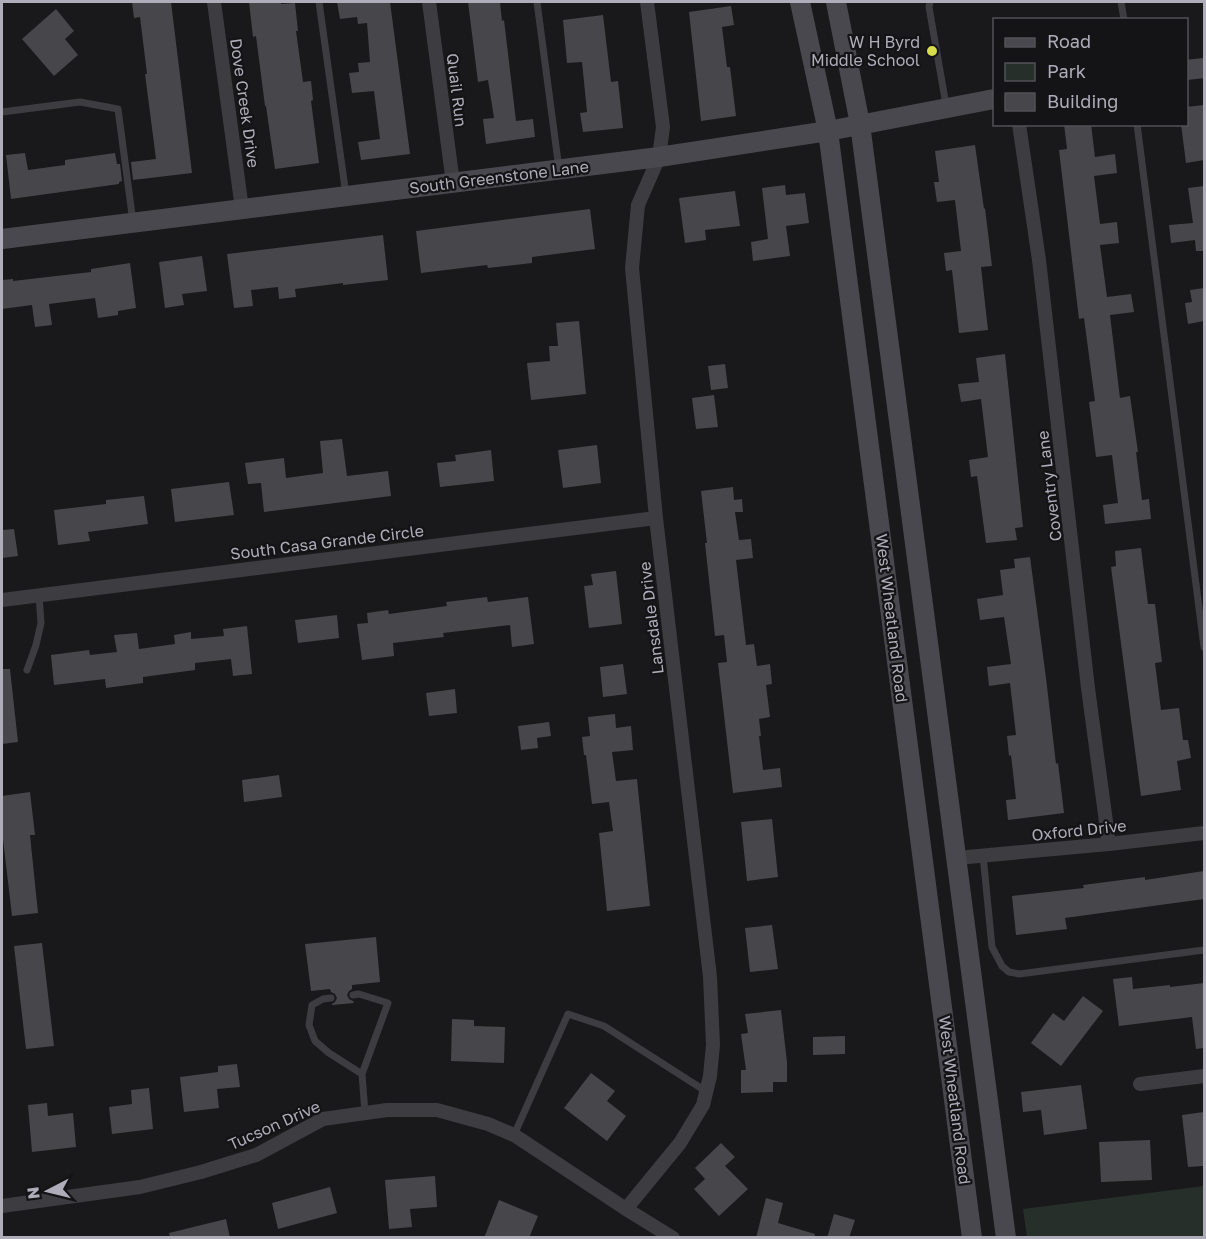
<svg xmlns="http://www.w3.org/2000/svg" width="1206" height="1239" font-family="'Golos Text',sans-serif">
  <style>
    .green { fill: #272f2b }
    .building { fill: #47464a }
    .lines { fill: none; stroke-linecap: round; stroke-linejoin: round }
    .lane { stroke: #3d3c41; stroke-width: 7 }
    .street { stroke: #3d3c41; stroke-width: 14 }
    .secondary { stroke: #49484f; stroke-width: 20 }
    .poi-dot { fill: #d8dd4e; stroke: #141416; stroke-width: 2 }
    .labels { text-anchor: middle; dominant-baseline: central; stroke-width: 4.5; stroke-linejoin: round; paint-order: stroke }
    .poi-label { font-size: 16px; fill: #aeadb9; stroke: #141416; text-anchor: end }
    .street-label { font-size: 16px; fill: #aeadb9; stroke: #141416 }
  </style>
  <rect width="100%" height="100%" fill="#19191b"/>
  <path class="green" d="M1204 1186V1237H1027L1023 1209Z"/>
  <path class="building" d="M132 2H171L192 173 133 180 131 162 156 159 145 74H147L140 17 134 18Z
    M249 2H281V4L295 3 298 31H296L303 82 311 81 313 100 311 101 319 163 275 169 266 106H265L256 36 253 37Z
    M337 2H390L410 154 361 160 358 142 380 139 374 91 352 93 349 73 359 72 358 63 370 62 367 23 358 24 357 17 340 19Z
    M468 2H500L502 21 504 20 516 121 533 119 535 137 486 144 483 119 494 118 488 80 478 82Z
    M731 6 734 25 722 27 727 67H730L736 116 701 121 689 12Z
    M56 9 74 31 65 39 78 55 54 76 22 39Z
    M603 15 611 82 618 81 623 128 583 132 580 113 587 112 582 62 567 63 563 20Z
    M1204 105V160L1186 163 1181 124H1186V107Z
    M1064 124H1091L1095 157 1115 154 1117 173 1094 176 1100 224 1117 222 1119 243 1100 245 1107 297 1131 294 1134 312 1110 315 1120 398 1130 396 1138 452H1136L1142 500 1149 499 1151 519 1105 524 1103 505 1118 503 1112 455 1096 457 1089 402 1095 401 1084 318 1079 319 1059 150 1067 149Z
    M975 145 984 209 985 208 992 266 981 267 988 330 959 333 952 270 946 271 944 253 961 251 955 200 937 202 934 182H939L935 151Z
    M25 153 28 170 65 165V160L115 153 117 164H120L122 181 119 182V184L11 199 6 155Z
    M785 185 786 195 805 193 809 223 786 226 790 256 753 261 751 242 768 239 762 188Z
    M1204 186V251H1196L1195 240 1171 243 1169 225 1193 223 1188 188Z
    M735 191 740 226 705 230 706 240 685 243 679 198Z
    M590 209 595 249 532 257V263L488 268 487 265 421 273 416 231Z
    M383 235 388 280 343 285V283L295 289 296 297 279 299 278 287 251 290 253 306 234 308 227 254Z
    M202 256 207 291 182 294 184 305 165 308 159 262Z
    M130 263 136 308 118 311V315L98 318 95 298 49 304 52 325 35 327 32 305 2 309V280L13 279V281L91 272V269Z
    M1204 288V321L1188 324 1185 303 1192 302 1190 290Z
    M579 321 586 394 531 400 527 363 550 361 549 346H558L556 323Z
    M1005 354 1023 527 1015 528 1017 540 986 543 977 476 971 477 969 460 988 457 981 399 961 402 958 384 979 382 976 358Z
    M725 364 728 388 711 390 708 366Z
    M714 395 718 427 696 429 692 398Z
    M342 439 347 476 388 471 391 496 264 512 261 483 248 484 245 463 284 458 286 478 323 473 320 441Z
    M597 445 601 483 563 488 558 450Z
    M491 450 494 481 440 487 437 463 456 461 455 455Z
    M229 482 234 515 175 522 171 489Z
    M733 487 734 500 742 499 743 512H735L739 540 751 539 753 558 736 560 746 645 754 644 757 666 770 664 772 684 766 685 770 717 759 719 761 736H759L763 770 780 768 782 787 733 793 718 663 727 662 724 635 715 636 705 543H707L701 491Z
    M144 496 148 524 88 532 90 541 58 545 54 510 106 504V500Z
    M14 529 18 556 2 558V530Z
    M1141 548 1148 604H1155L1162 662 1155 663 1161 710 1179 708 1183 740H1188L1191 758 1177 761 1181 790 1141 796 1111 567 1116 566 1115 551Z
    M1030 557 1046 678 1056 764 1058 763 1064 813 1008 820 1006 800 1016 799 1011 755 1009 756 1007 736 1016 735 1010 683 989 686 987 667 1011 664 1004 617 980 620 977 599 1003 595 1000 570 1015 568 1014 559Z
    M616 571 622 624 589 628 584 586 593 585 591 574Z
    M487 597 488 602 528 597 534 644 512 647 510 625 443 633 444 637 393 643 394 656 362 660 357 624 368 623 367 613 388 610 389 614 447 606 446 602Z
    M337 615 339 638 298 643 295 620Z
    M247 626 252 674 233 676 231 659 195 663V670L143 677V683L106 688 105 679 54 685 51 655 89 650 90 655 117 652 114 635 137 633 139 649 175 644 174 635 191 632V639L224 636 223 629Z
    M623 664 627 694 603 697 600 667Z
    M2 669H10L18 742 2 744Z
    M455 689 457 713 429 716 426 693Z
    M615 714 616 728 631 726 633 750 612 752 616 781 637 779 650 906 607 911 599 833 613 831 609 802 592 804 586 755H584L582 737 590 736 588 717Z
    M549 722 551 736 537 738 538 748 521 750 518 726Z
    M279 775 282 797 244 802 242 780Z
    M30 792 35 835H30L38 913 12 916 3 839H2V796Z
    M772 819 778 877 747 881 741 822Z
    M1204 871V899L1065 918 1067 929 1016 935 1012 896 1084 888 1083 885 1145 877V880Z
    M772 925 778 969 750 972 745 928Z
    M376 937 380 982 352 985V989L349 991 347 995 349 999 353 1001 354 1003 332 1005V1004L335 1002 337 998 335 994 331 992 330 989 311 991 305 944Z
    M42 943 54 1046 26 1049 14 946Z
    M1132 977 1133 989 1170 985V987L1204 983V1048L1196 1049 1192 1017 1119 1026 1113 979Z
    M1083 996 1103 1011 1061 1066 1031 1043 1053 1013 1064 1021Z
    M781 1010 787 1062V1082H773V1092L741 1093V1070H746L741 1034 748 1033 745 1014Z
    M452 1019 474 1020V1026L505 1027 504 1063 451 1061Z
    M845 1036V1054L813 1055V1037Z
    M237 1064 240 1087 217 1089 219 1108 184 1112 180 1077 218 1072V1066Z
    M591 1073 615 1091 607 1101 626 1116 607 1141 564 1108Z
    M1081 1085 1087 1129 1044 1135 1041 1110 1023 1112 1021 1092Z
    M149 1088 153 1129 112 1134 109 1107 132 1104 131 1090Z
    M47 1103 48 1116 73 1113 76 1147 32 1152 28 1105Z
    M1204 1112V1166L1188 1167 1182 1115Z
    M1150 1140 1152 1180 1101 1182 1099 1142Z
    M721 1143 735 1157 725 1166 748 1189 719 1216 694 1189 705 1179 695 1168Z
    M435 1176 437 1207 410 1209 412 1227 389 1229 385 1180Z
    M330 1187 337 1213 278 1229 272 1203Z
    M766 1198 783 1203 778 1223 815 1234 814 1238H756Z
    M499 1200 538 1216 529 1238H484Z
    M834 1214 855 1220 849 1238H827Z
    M226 1219 230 1238H170L169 1233Z"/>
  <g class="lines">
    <path class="lane" d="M319 2 346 195
      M537 2 559 169
      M930 2 929 7 946 105
      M1121 2 1124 20
      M2 112 80 102 118 109 133 222
      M1137 124 1204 647
      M27 670 36 645 41 623 39 595
      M983 855 992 947 1002 966 1009 972 1019 974 1204 950
      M353 995 359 994 388 1003 362 1074 365 1113
      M331 998 323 999 312 1005 309 1025 315 1041 329 1053 362 1074
      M514 1135 568 1014 604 1026 707 1092"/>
    <path class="street" d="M214 2 242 209
      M429 2 453 183
      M1019 124 1039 260 1088 688 1109 844
      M2 600 656 518
      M957 858 1109 844 1204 833
      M1140 1084 1204 1076
      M2 1206 140 1187 201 1172 256 1155 323 1119 387 1110H437L488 1124 514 1135 626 1209 673 1238
      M626 1209 680 1143 703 1105 710 1076 713 1045 710 977 656 518 632 268 638 205 659 157 663 127 647 2"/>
    <path class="secondary" d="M800 2 828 131 972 1238
      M836 2 860 124 1006 1238
      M1186 70 1204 68
      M2 239 659 157 828 131 994 99"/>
  </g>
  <circle class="poi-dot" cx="932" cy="51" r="6"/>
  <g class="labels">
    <g class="poi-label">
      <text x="920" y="42">W H Byrd<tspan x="920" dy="18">Middle School</tspan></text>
    </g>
    <g class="street-label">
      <text transform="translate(457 90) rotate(83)">Quail Run</text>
      <text transform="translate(245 103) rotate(82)">Dove Creek Drive</text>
      <text transform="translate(499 177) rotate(-7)">South Greenstone Lane</text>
      <text transform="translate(1049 486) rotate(-97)">Coventry Lane</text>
      <text transform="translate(327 542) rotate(-7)">South Casa Grande Circle</text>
      <text transform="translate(651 618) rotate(-97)">Lansdale Drive</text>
      <text transform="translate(892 618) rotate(83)">West Wheatland Road</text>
      <text transform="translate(1079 830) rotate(-6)">Oxford Drive</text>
      <text transform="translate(955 1100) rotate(83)">West Wheatland Road</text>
      <text transform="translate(274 1125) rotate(-24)">Tucson Drive</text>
    </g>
  </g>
  <rect width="1206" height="1239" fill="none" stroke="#aeadb9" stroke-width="6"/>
  <rect x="993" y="18" width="195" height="108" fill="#141416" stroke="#525157" stroke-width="1.5"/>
  <rect x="1005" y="38" width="30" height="9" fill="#49484f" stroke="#525157" stroke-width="1.5"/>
  <text x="1047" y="48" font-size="18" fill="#aeadb9">Road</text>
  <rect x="1005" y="63" width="30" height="18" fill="#272f2b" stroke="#525157" stroke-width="1.5"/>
  <text x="1047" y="78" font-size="18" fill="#aeadb9">Park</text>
  <rect x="1005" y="93" width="30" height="18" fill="#47464a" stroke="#525157" stroke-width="1.5"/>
  <text x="1047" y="108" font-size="18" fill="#aeadb9">Building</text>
  <g transform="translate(48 1191) rotate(263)" stroke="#141416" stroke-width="4.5" paint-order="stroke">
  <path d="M0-4.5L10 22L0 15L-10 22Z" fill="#aeadb9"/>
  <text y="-9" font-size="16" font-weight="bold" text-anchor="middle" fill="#aeadb9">N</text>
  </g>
</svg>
